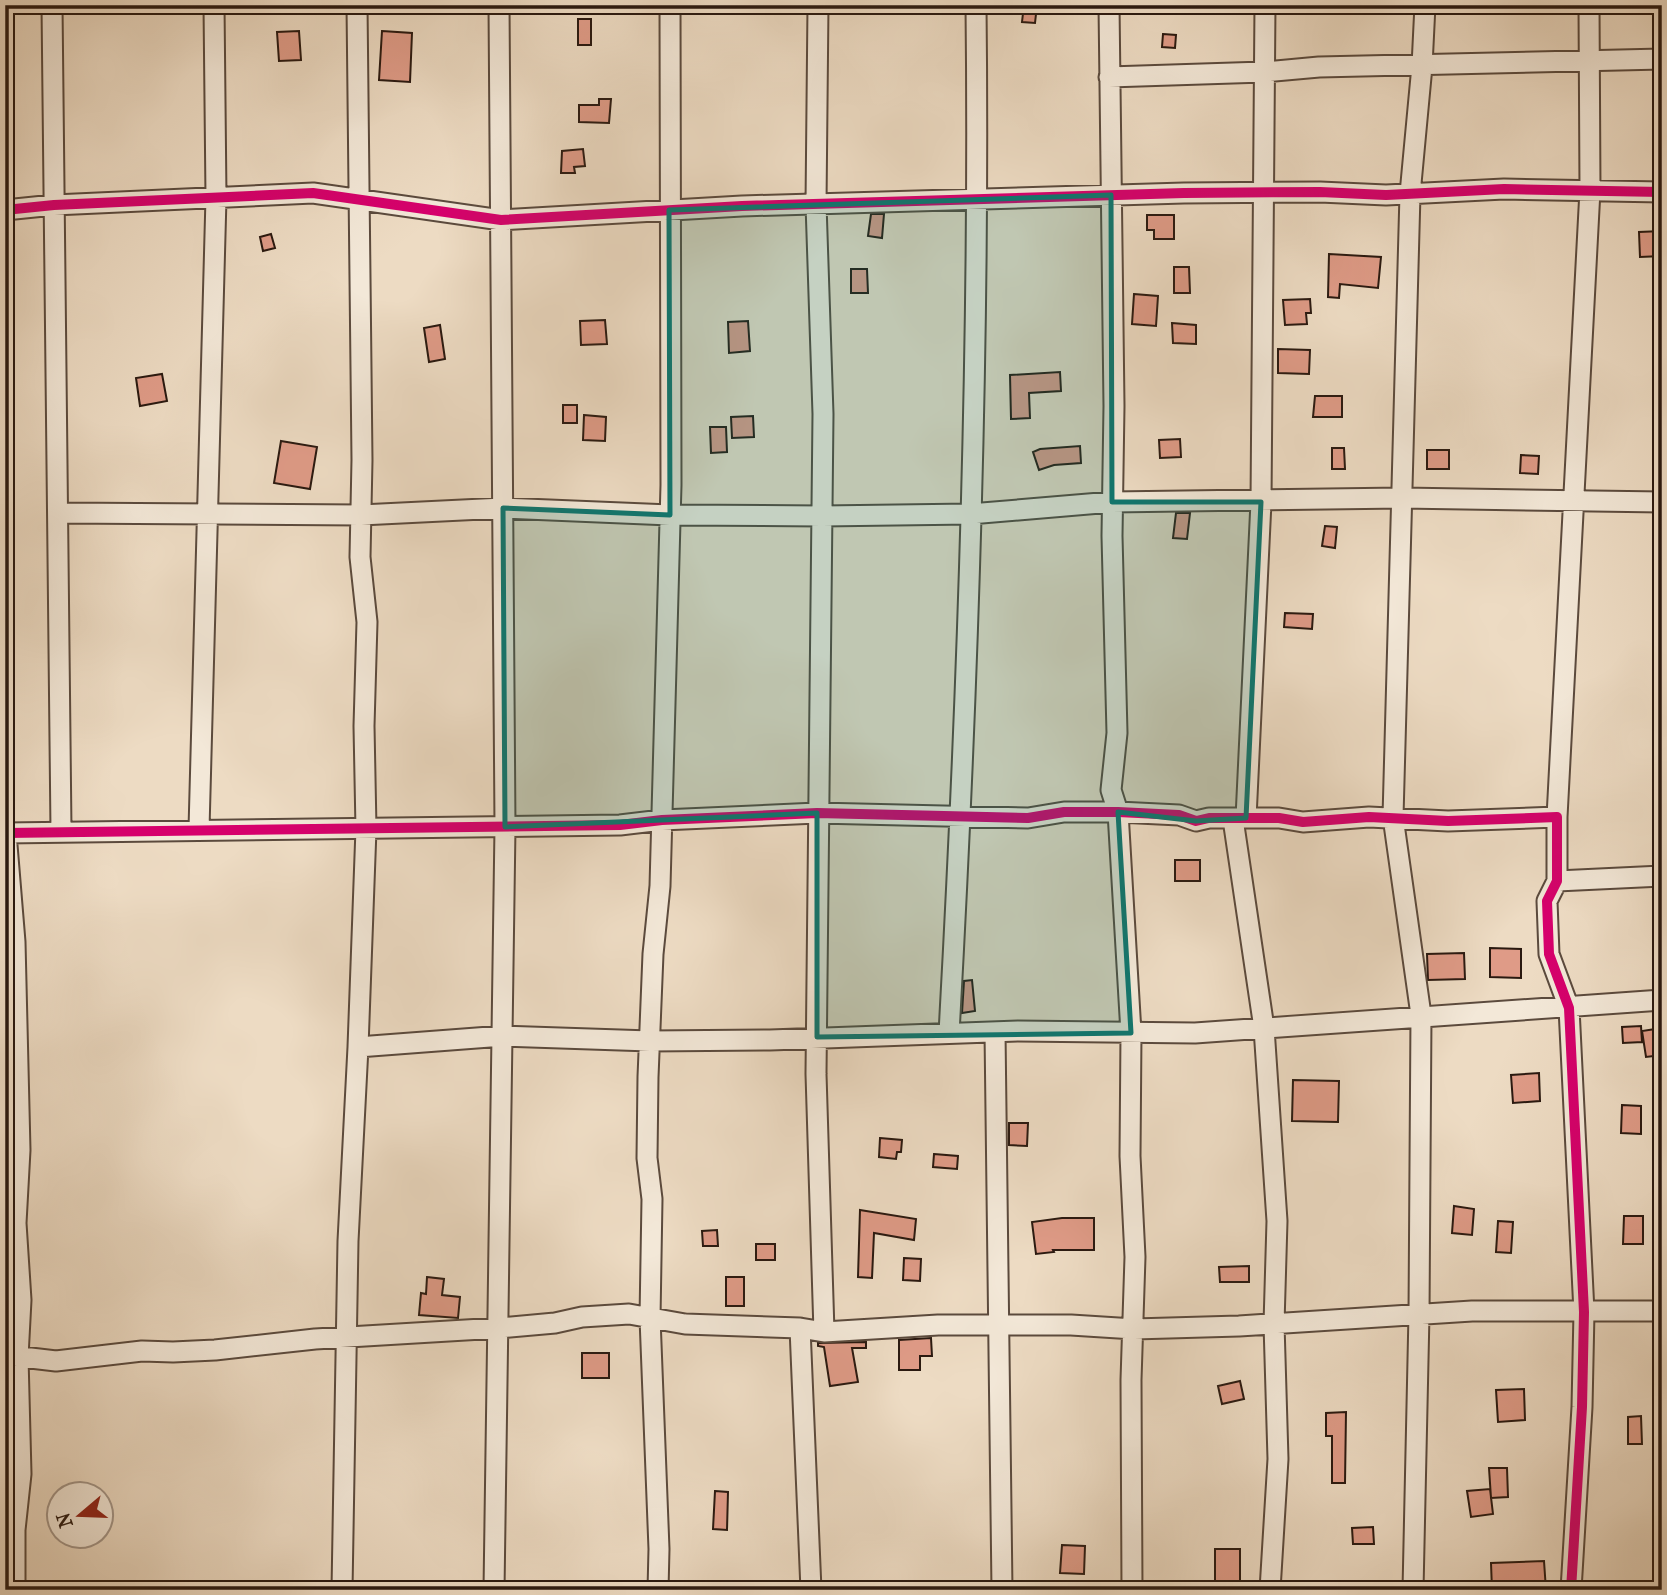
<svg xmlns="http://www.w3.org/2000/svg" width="1667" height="1595" font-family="'IM FELL French Canon',serif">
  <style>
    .building { fill: #df9b87; stroke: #2a1910; stroke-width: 2 }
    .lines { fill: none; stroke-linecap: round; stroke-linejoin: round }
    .minor-casing { stroke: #5b4a3d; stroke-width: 23 }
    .minor { stroke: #f3e8d8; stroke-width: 19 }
    .cycleway-casing { stroke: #f3e8d8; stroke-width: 15 }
    .cycleway { stroke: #d6006c; stroke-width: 10 }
    .marked { fill: #0f766e; fill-opacity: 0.2; stroke: #0f766e; stroke-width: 5; stroke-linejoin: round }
  </style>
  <rect width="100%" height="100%" fill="#eddbc3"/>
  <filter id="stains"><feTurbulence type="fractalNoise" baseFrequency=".00286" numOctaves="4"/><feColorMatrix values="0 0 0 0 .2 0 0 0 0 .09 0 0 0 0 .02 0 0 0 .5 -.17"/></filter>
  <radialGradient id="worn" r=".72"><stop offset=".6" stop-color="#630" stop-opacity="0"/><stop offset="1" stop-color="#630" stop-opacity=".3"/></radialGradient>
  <path class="building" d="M1024 5H1037L1035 23 1022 22Z
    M578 19H591V45H578Z
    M299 31 301 60 279 61 277 32Z
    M382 31 412 33 410 82 379 80Z
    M1163 34 1176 35 1175 48 1162 47Z
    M599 99H611L609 123 579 122V105H599Z
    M583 149 585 166 574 167 575 173H561L562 151Z
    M871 214H884L882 238 868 236Z
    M1147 215H1174V239H1154V230H1147Z
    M1662 231V256L1640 257 1639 232Z
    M271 234 275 248 263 251 260 237Z
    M1329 254 1381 257 1378 288 1340 284 1339 298 1328 297Z
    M1174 267H1189L1190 293H1174Z
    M851 269H867L868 293H851Z
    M1134 294 1158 296 1156 326 1132 324Z
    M1310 299 1311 313H1306L1307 324 1285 325 1283 300Z
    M605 320 607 344 581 345 580 321Z
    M748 321 750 351 729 353 728 322Z
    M1172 323 1196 325V344L1173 343Z
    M440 325 445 359 429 362 424 328Z
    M1278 349 1310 350 1309 374 1278 373Z
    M1060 372 1061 391 1029 393 1030 418 1011 419 1010 375Z
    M162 374 167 401 140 406 136 378Z
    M1315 396H1342V417H1313Z
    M563 405H577V423H563Z
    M584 415 606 417 605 441 583 440Z
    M753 416 754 437 732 438 731 417Z
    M710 427H726L727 452 711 453Z
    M1180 439 1181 457 1160 458 1159 440Z
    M281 441 317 447 310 489 274 483Z
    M1080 446 1081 463 1054 465 1039 470 1033 452 1040 449Z
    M1332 448H1344L1345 469H1332Z
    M1427 450H1449V469H1427Z
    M1521 455 1539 456 1538 474 1520 473Z
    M1176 513H1190L1187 539 1173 538Z
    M1325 526 1337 527 1335 548 1322 546Z
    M1285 613 1313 614 1312 629 1284 627Z
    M1175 860H1200V881H1175Z
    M1490 948 1521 949V978L1490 977Z
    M1464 953 1465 979 1428 980 1427 954Z
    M972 980 975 1011 962 1013 964 981Z
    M1641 1026 1642 1042 1623 1043 1622 1027Z
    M1662 1028V1055L1646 1057 1642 1031Z
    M1539 1073 1540 1101 1513 1103 1511 1075Z
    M1293 1080 1339 1081 1338 1122 1292 1121Z
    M1622 1105 1641 1106V1134L1621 1133Z
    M1009 1123H1028L1027 1146 1009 1145Z
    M880 1138 902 1140 901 1152H897L896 1159 879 1157Z
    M934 1154 958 1156 957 1169 933 1167Z
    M1454 1206 1474 1209 1472 1235 1452 1233Z
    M860 1210 916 1219 914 1240 874 1233 872 1278 858 1277Z
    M1624 1216H1643V1244H1623Z
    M1062 1218H1094V1250H1053L1054 1252 1036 1254 1032 1222Z
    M1498 1221 1513 1222 1511 1253 1496 1252Z
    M717 1230 718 1246H703L702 1231Z
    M756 1244H775V1260H756Z
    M904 1258 921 1259 920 1281 903 1280Z
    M1249 1266V1282H1220L1219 1267Z
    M427 1277 444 1279 442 1295 460 1297 458 1318 419 1315 421 1293 426 1294Z
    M726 1277H744V1306H726Z
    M931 1338 932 1356H920V1370H899V1340Z
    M866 1342V1348H852L858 1382 830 1386 824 1347 818 1346V1343Z
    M582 1353H609V1378H582Z
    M1240 1381 1244 1399 1222 1404 1218 1386Z
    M1524 1389 1525 1420 1498 1422 1496 1390Z
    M1346 1412 1345 1483H1332V1436H1326V1413Z
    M1641 1416 1642 1444H1628V1417Z
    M1489 1468H1507L1508 1497 1491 1498Z
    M1490 1489 1493 1514 1471 1517 1467 1491Z
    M715 1491 728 1492 727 1530 713 1529Z
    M1373 1527 1374 1544H1353L1352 1528Z
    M1062 1545 1085 1546 1084 1574 1060 1573Z
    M1215 1549H1240V1589H1215Z
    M1544 1561 1546 1590H1492L1491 1563Z"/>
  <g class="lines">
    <defs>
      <path id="minor" d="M52 5 61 831
        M1109 5 1114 406 1112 536 1117 733 1111 790 1118 812 1131 1033 1130 1156 1135 1257 1131 1380 1132 1590
        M1109 77 1264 72 1319 67 1662 59
        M5 210 54 205 313 193 501 220 742 206 1184 193 1320 192 1386 195 1504 189 1662 192
        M58 513 361 515 503 508 670 515 822 516 970 514 1112 502 1402 498 1662 502
        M1557 817 1590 190 1589 5
        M1246 818 1261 502 1265 5
        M1233 819 1264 1028 1277 1221 1274 1324 1278 1459 1270 1590
        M199 829 216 198 214 5
        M5 833 620 825 662 820 817 813 1028 818 1064 812H1118L1179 815 1196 821 1209 818H1279L1303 822 1369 817 1448 821 1557 817V881L1547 901 1549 954 1569 1008 1584 1312 1582 1407 1571 1590
        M6 833 15 942 20 1150 16 1223 21 1300 18 1357 21 1474 15 1530V1590
        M1557 881 1662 876
        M995 1032 1002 1590
        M949 1033C968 691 980 348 976 5
        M358 1047 503 1036 650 1041 770 1040 1018 1031 1195 1033 1662 1000
        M824 1332 938 1325H1071L1134 1329 1239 1326 1472 1311H1662
        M5 1355 56 1361 142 1351 173 1352 215 1350 315 1339 499 1328 555 1323 582 1317 629 1314 685 1324 800 1328
        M342 1590 348 1241 358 1047 366 829 364 726 367 622 360 557 362 460 357 5
        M494 1590 505 827 499 5
        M658 1590 659 1549 650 1318 652 1199 647 1158 648 1077 653 954 660 886 671 485 670 5
        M811 1590 800 1328 824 1332 816 1074 823 414 816 204 818 5
        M1413 1590 1419 1314 1421 1015 1393 817 1410 194 1422 66 1425 5"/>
    </defs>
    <use href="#minor" class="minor-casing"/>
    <use href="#minor" class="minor"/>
    <defs>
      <path id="cycleway" d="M5 210 54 205 313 193 501 220 742 206 1184 193 1320 192 1386 195 1504 189 1662 192
        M5 833 620 825 662 820 817 813 1028 818 1064 812H1118L1179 815 1196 821 1209 818H1279L1303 822 1369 817 1448 821 1557 817V881L1547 901 1549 954 1569 1008 1584 1312 1582 1407 1571 1590"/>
    </defs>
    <use href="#cycleway" class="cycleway-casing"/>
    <use href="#cycleway" class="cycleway"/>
  </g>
  <path class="marked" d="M1111 195 1112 502H1261L1246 818 1196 821 1118 812 1131 1033 817 1037V813L505 827 503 508 670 515 669 210Z"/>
  <rect width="1667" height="1595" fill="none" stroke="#eddbc3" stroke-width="28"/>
  <rect x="7" y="7" width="1653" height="1581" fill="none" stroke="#2a1910" stroke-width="3.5"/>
  <rect x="14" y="14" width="1639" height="1567" fill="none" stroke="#2a1910" stroke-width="2"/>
  <g transform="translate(80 1515) rotate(251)"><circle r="33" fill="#f3e8d8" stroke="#a39588" stroke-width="2"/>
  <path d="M0-5L12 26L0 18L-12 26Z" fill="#8f2418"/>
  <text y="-10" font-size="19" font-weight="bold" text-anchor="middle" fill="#2a1910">N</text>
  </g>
  <rect width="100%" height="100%" filter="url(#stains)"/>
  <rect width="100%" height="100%" fill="url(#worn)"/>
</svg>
